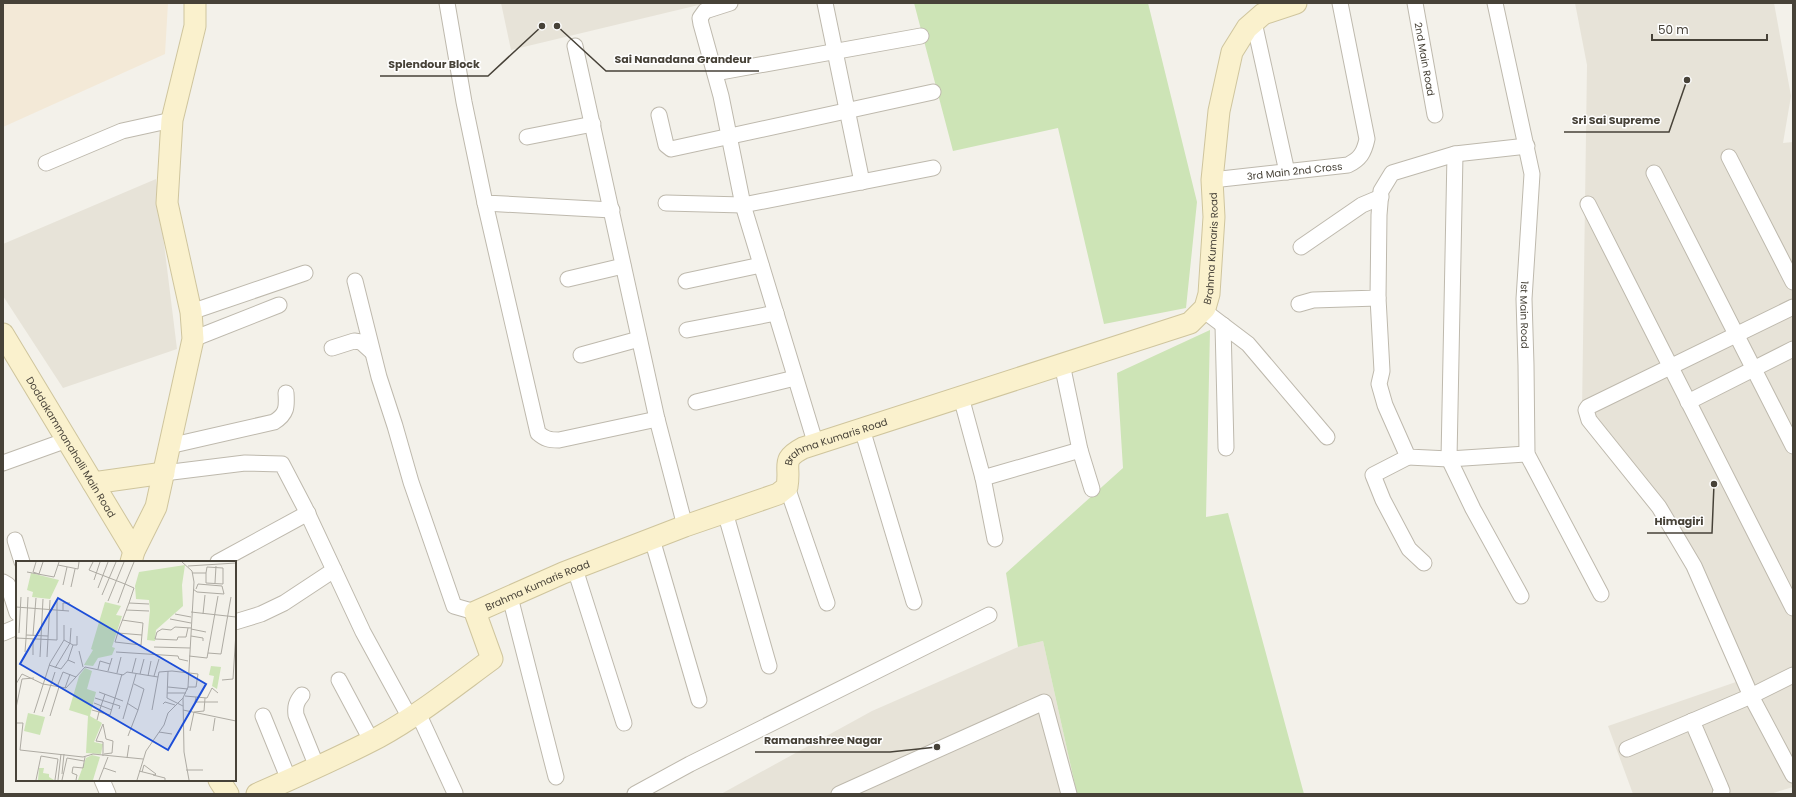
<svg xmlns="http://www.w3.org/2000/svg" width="1796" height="797" font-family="Poppins,sans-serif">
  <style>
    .residential { fill: #e7e3d8 }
    .commercial { fill: #f3e9d7 }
    .green { fill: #cde4b6 }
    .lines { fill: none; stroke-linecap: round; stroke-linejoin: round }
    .street-casing { stroke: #beb9ad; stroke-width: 17 }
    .secondary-casing { stroke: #cfc59d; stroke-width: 23 }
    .street { stroke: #fff; stroke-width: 15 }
    .secondary { stroke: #faf1cd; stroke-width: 21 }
    .labels { text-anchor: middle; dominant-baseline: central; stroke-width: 3; stroke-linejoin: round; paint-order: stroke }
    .street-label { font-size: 10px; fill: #474238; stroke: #fff }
    .inset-road { fill: none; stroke: #aeaba3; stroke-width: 1 }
    .view { fill: #1d4ed8; fill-opacity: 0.15; stroke: #1d4ed8; stroke-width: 2 }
    .inset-edge { fill: none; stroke: #474238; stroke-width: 2 }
    .leader { fill: none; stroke: #474238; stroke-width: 1.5 }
    .callout-dot { fill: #474238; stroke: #fff; stroke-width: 1.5 }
    .callout-label { font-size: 11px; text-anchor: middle; font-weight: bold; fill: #474238; stroke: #fff; stroke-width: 3; stroke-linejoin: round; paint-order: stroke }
  </style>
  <rect width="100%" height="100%" fill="#f3f1ea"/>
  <path class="residential" d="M501 3H707L511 50Z
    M1575 3H1774L1791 96 1783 143 1793 142V787L1770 794H1633L1608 726 1736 682 1686 556 1582 412 1587 65Z
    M156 179 177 349 63 388 3 296V244Z
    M1043 641 1077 794H721L872 711 1018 647Z"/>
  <path class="commercial" d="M3 3H168L165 54 3 127Z"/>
  <path class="green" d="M914 3H1148L1197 202 1186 308 1104 324 1058 128 953 151Z
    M1210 330 1206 517 1228 513 1304 794H1077L1043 641 1018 647 1006 573 1123 468 1117 373Z"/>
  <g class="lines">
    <defs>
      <g id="street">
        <path d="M447 3 464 102 485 203 612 210"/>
        <path d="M730 3 705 11 700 18 701 24 721 96 743 205 816 445"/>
        <path d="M825 3 862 182"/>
        <path id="s1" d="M1415 3 1435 115"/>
        <path id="s2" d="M1495 3 1532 174 1524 299 1526 365 1527 454 1601 594"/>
        <path d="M1254 22 1287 172"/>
        <path d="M575 46 657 419 685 526"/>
        <path d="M715 73 921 36"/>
        <path d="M659 115 666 145 671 149 933 92"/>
        <path d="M527 137 593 124"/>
        <path d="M1455 154 1449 459 1473 509 1521 596"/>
        <path d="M1729 157 1793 282"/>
        <path d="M46 163 122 131 172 120"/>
        <path d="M1654 173 1793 446"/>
        <path id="s3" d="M1212 180 1348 165C1360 159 1364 153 1367 139L1340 3"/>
        <path d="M485 203 538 433C545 439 549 440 559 440L657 419"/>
        <path d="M666 203 743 205 933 168"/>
        <path d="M1588 204 1793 608"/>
        <path d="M1301 247 1362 205 1381 197"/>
        <path d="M568 279 623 266"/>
        <path d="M355 281 379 377 395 426 411 482 454 606 475 612"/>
        <path d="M686 281 761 265"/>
        <path d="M1378 298 1382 371 1379 384 1385 405 1408 457 1449 459 1527 454"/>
        <path d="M1299 304 1313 300 1378 298 1379 215 1381 191 1392 173 1455 154 1527 146"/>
        <path d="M1793 307 1588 407 1586 410 1589 420 1659 507 1694 566 1751 696 1793 775"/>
        <path d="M1203 310 1248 344 1327 437"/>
        <path d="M191 312 305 273"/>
        <path d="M1223 325 1226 448"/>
        <path d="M687 330 776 313"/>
        <path d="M193 339 279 305"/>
        <path d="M332 348 354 341 361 342 371 351"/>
        <path d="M581 355 639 339"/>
        <path d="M961 397 983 478 995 539"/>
        <path d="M696 402 795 378"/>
        <path d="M1688 402 1793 349"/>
        <path d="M862 429 914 602"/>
        <path d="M169 446 274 422C287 414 287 407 286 393"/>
        <path d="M1080 450 1092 489"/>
        <path d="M1408 457 1373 475 1383 500 1409 549 1424 563"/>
        <path d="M3 463 67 440"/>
        <path d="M164 473 245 463 282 464 305 508 363 632 410 718"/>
        <path d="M983 478 1080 450 1062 364"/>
        <path d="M787 487 827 603"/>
        <path d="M725 512 769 666"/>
        <path d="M652 539 699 700"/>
        <path d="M15 540 22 562"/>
        <path d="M218 562 308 513"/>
        <path d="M575 569 624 723"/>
        <path d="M3 582 8 585 17 613"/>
        <path d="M510 597 556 777"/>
        <path d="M235 622 261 614 284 603 334 570"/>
        <path d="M3 633 17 627"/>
        <path d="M339 680 371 740"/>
        <path d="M302 695C296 702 295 707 296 715L317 767"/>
        <path d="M418 713 455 793"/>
        <path d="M263 716 289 780"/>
        <path d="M1692 721 1720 786 1722 791 1720 794"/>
        <path d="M1627 749 1751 696 1793 675"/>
        <path d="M102 780 108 794"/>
        <path d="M635 794 690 764 989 615"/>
        <path d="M839 794 1044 702 1069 794"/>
      </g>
      <g id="secondary">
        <path id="s4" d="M3 334 134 551"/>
        <path d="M93 483 164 473"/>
        <path d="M131 562 134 551 156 507 193 339 191 312 167 203 172 120 195 26V3"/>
        <path d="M219 780 228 794"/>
        <path id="s5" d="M257 794C298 776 339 758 379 737 419 715 455 686 492 659L475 612 563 573 685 526 778 494 787 487C791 465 780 460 803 448L1190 323 1205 308 1209 294 1214 217 1212 180 1219 111 1232 52 1247 28 1263 14 1296 3"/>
      </g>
    </defs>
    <use href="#street" class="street-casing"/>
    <use href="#secondary" class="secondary-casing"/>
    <use href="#street" class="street"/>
    <use href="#secondary" class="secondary"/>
  </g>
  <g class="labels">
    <g class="street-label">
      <text stroke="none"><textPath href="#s1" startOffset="57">2nd Main Road</textPath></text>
      <text stroke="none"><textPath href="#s3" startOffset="83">3rd Main 2nd Cross</textPath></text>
      <text stroke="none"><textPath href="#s5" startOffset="1193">Brahma Kumaris Road</textPath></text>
      <text stroke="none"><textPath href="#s2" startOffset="316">1st Main Road</textPath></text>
      <text stroke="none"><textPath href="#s5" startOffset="737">Brahma Kumaris Road</textPath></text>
      <text stroke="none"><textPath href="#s4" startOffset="132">Doddakammanahalli Main Road</textPath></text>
      <text stroke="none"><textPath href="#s5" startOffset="390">Brahma Kumaris Road</textPath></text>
    </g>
  </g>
  <g transform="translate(16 561)">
    <rect width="220" height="220" fill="#f3f1ea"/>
    <path d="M169 4 166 24 167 45 140 69 139 80 131 79 134 49 133 39 120 38 119 25 123 11ZM15 12 43 19 34 38 16 36 17 31 11 29ZM89 41 105 45 100 54 106 55 96 86 99 87 96 94 82 97 77 105 68 104 77 89 75 88ZM195 105 205 106 201 128 196 125 198 115 193 114ZM69 107 76 110 71 128 80 131 74 155 86 162 78 181 87 183 85 193 70 192 72 155 53 149 63 115ZM12 152 29 156 24 174 8 170ZM76 194 84 196 77 219H62L70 197ZM23 207H28L27 212 33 213V216L38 219H22Z" fill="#cde4b6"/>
    <path class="inset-road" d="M20 1 17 11 23 13 27 1M77 1 73 9 109 23 102 42M166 1 176 10 178 21 172 126 167 137 168 191 173 219M42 4 62 8 63 1M172 5 220 2M11 11 38 16 43 1M176 12H190L191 6 207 7V23L190 22V12M78 19 84 1M199 22 200 5M47 24 51 6M55 26 59 8M82 27 92 1M177 28 181 31 208 33 206 25 182 23 180 28M86 34 100 1M92 40 108 1M113 42 133 43M0 46 53 50M47 49V42H54M110 49 133 50M175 51 220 56M159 53 175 56M187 53 189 34M154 58 175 62M106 59 127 62 125 84 99 81 103 68 113 42 118 27 109 23 118 1M172 67 170 76H162L161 79 139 78 141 71 146 68 155 69 159 66 175 67M175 68 190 71M3 72 5 36M102 72 126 74M10 74 32 75M17 74 20 37M175 75 187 77V80M0 77 41 79V39M10 78 12 36M48 79 57 84 52 99M57 84H61V75M138 86 174 87M63 90 67 106M9 91 10 78M100 91 162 95 163 98 172 100M192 92 205 93 215 36M17 94V78M173 95 191 97 202 35M24 96 27 38M31 96 34 39M33 104 45 108 52 99 59 102M39 107 54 82 55 67M82 108 84 100 94 103M92 110 96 97M152 110 151 137 167 145M101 112 105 96M116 112 120 97M124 113 128 98M132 115 135 100M138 115 143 98M206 119 217 118 220 71M0 123 6 113 27 123 50 127 69 106 107 114 111 111 142 116 143 111 156 110 182 113 180 126H172M118 123 128 128 122 149M41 126 47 111 60 116M152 126 172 128M49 127 54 113M83 131 107 140M151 132H170M89 133 83 151 94 154 106 113M169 135 191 137 196 127 202 132M180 136 179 141H202M79 137 104 145 103 148M78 142 96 149M111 142 122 149 112 175M147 143 149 141 159 144M0 147 6 118 18 117M76 149 83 151 81 159M136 149 142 116M167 149 220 160M26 151 39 111M18 152 34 102 48 79V64M34 155 43 126M107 158 120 113M0 162H7L4 189M174 170 178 151 188 150 189 137M197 170 199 157M143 171 156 173M4 189 67 196 77 193 127 198M87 195V181L80 180 87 163 90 178 97 180 96 192 88 193M111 197 113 184M88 207 100 211M170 209H187M123 210 139 214 140 213 128 204 126 211M46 213 48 193M137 214 149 217V219M20 219 25 195 42 198 39 219M42 219 45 193M46 219 51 197 68 200M60 219 61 214 56 212 57 206 67 207 69 196M83 219 92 196M121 219 130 190 148 164 152 152 167 137"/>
    <path class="view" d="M42 37 190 123 152 189 4 103Z"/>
    <rect width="220" height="220" class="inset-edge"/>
  </g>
  <path class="leader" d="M557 26L606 71H759M542 26L488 76H380M1687 80L1669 132H1564M1714 484L1712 533H1647M937 747L890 752H755"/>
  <g class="callout-dot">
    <circle cx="557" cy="26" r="4"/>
    <circle cx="542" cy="26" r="4"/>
    <circle cx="1687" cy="80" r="4"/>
    <circle cx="1714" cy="484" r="4"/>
    <circle cx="937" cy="747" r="4"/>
  </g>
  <g class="callout-label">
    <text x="683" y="63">Sai Nanadana Grandeur</text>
    <text x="434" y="68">Splendour Block</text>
    <text x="1616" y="124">Sri Sai Supreme</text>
    <text x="1679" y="525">Himagiri</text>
    <text x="823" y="744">Ramanashree Nagar</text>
  </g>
  <rect width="1796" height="797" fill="none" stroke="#474238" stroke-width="8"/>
  <path d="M1652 34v6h115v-6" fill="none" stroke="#474238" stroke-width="2"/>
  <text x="1658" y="34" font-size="12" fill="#474238" stroke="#ffffff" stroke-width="3" paint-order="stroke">50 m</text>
</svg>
